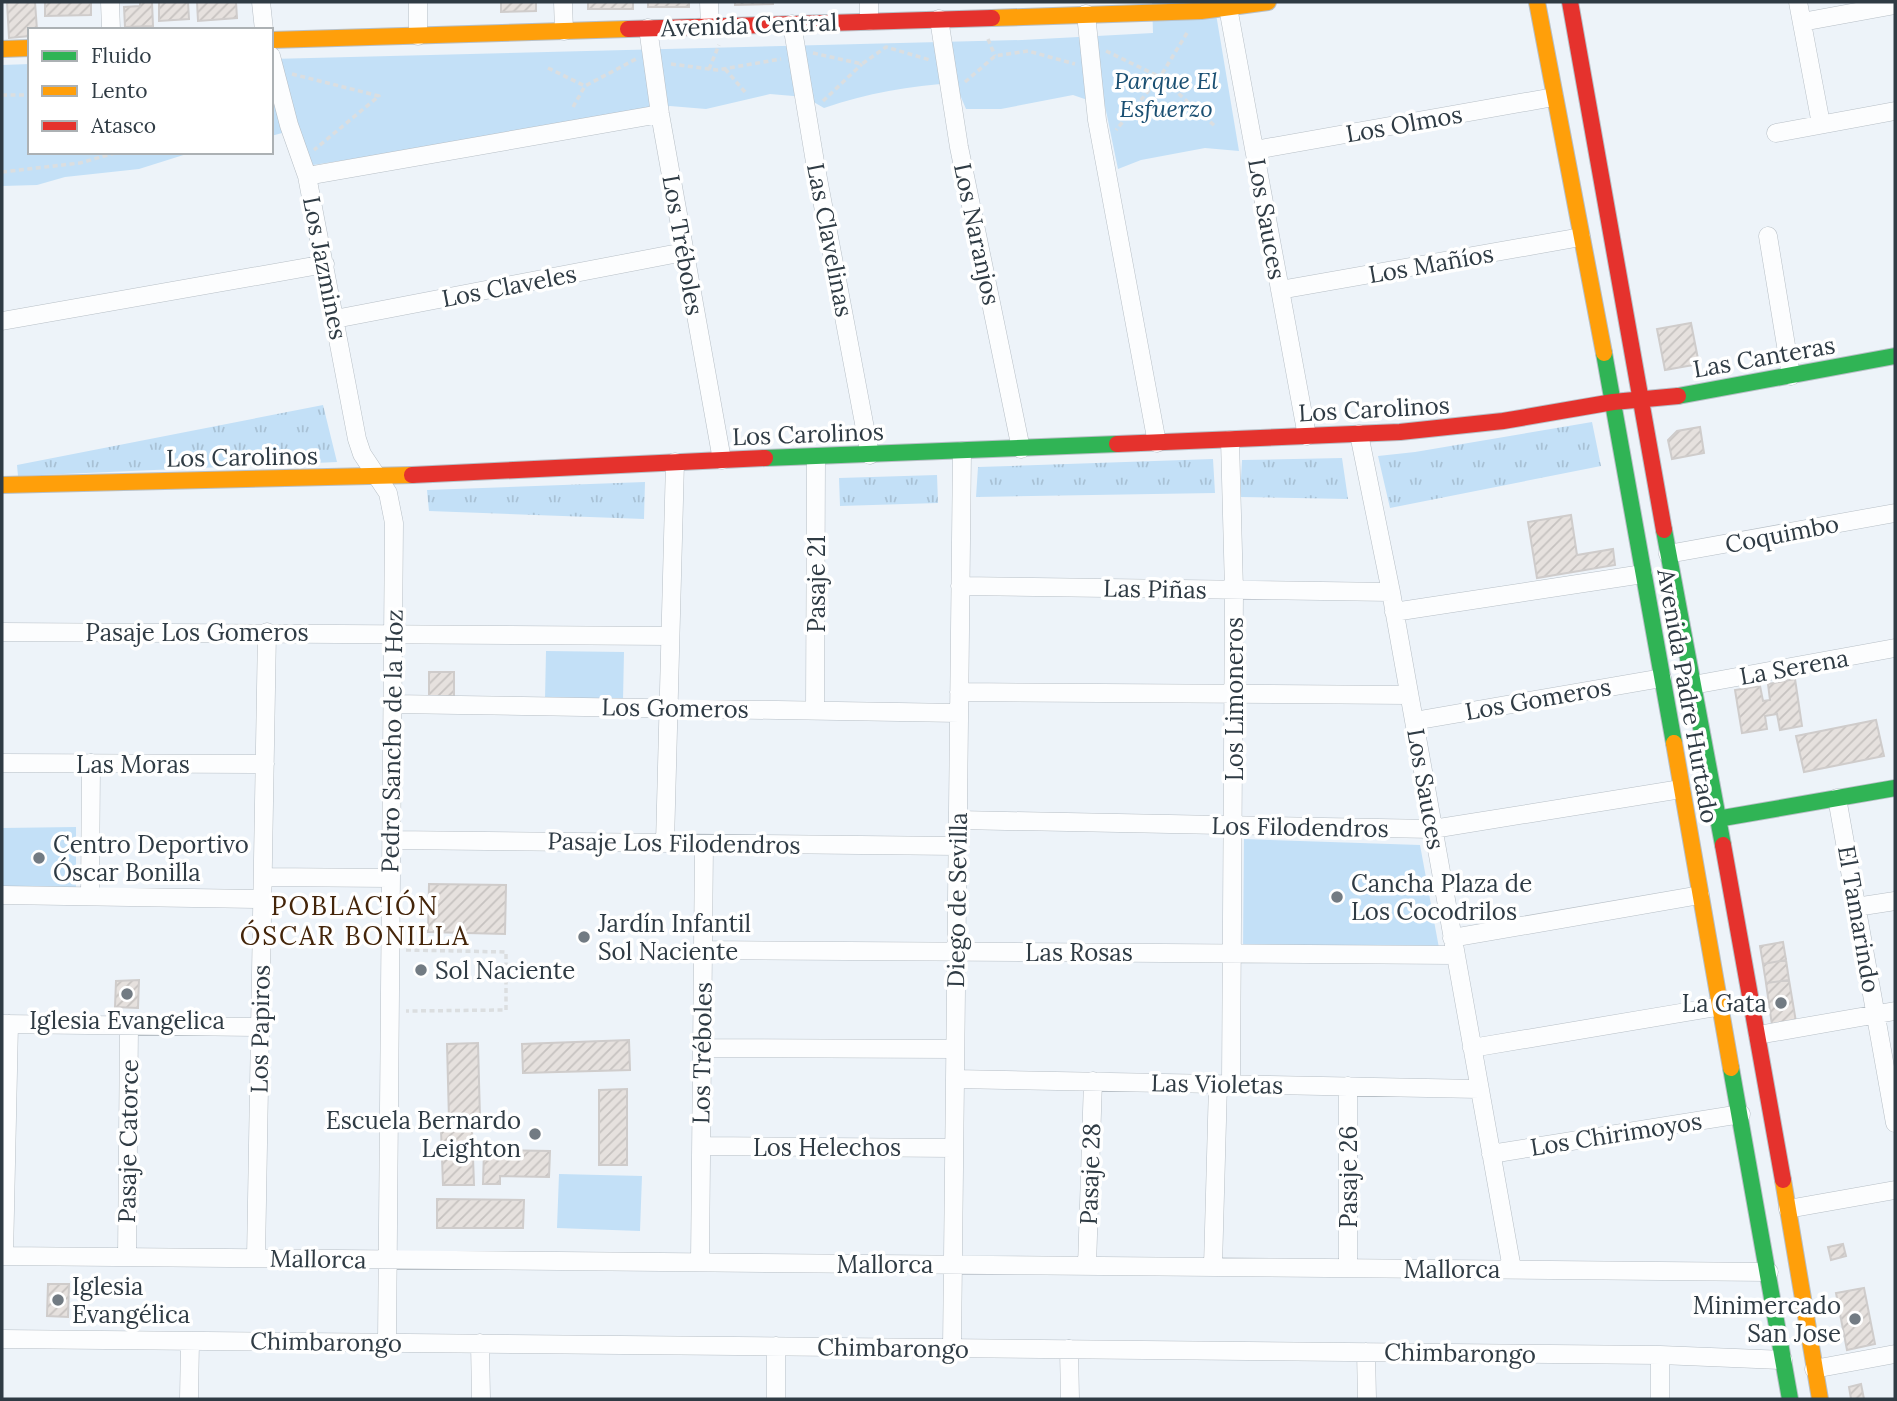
<svg xmlns="http://www.w3.org/2000/svg" width="1897" height="1401" font-family="Lora,serif">
  <style>
    .grass { fill: url(#grass-tufts) }
    .park { fill: #c3e0f7 }
    .building { fill: url(#building-hatch); stroke: #cfcccb; stroke-width: 2 }
    .lines { fill: none; stroke-linecap: round; stroke-linejoin: round }
    .street-casing { stroke: #b7bfc6; stroke-width: 19 }
    .fast-casing { stroke: #b7bfc6; stroke-width: 18 }
    .slow-casing { stroke: #b7bfc6; stroke-width: 18 }
    .jam-casing { stroke: #b7bfc6; stroke-width: 18 }
    .path { stroke: #dbdee0; stroke-width: 3.5; stroke-dasharray: 5 3.5; stroke-linecap: butt }
    .street { stroke: #fcfdfe; stroke-width: 18 }
    .fast { stroke: #30b455; stroke-width: 16 }
    .slow { stroke: #ff9f0a; stroke-width: 16 }
    .jam { stroke: #e5322d; stroke-width: 16 }
    .poi-dot { fill: #727b83; stroke: #fff; stroke-width: 2.5 }
    .labels { text-anchor: middle; dominant-baseline: central; stroke-width: 7; stroke-linejoin: round; paint-order: stroke }
    .street-label { font-size: 24px; fill: #2f3b44; stroke: #fff }
    .park-label { font-size: 24px; font-style: italic; fill: #1a4f72; stroke: #fff }
    .poi-label { font-size: 24px; fill: #2f3b44; stroke: #fff; text-anchor: start }
    .neighbourhood-label { font-size: 26px; letter-spacing: 2px; fill: #44250a; stroke: #fff }
  </style>
  <defs>
    <pattern id="grass-tufts" width="24" height="20" patternUnits="userSpaceOnUse" patternTransform="scale(1.75)"><rect width="24" height="20" fill="#c3e0f7"/><path d="M3 7l-1-3M5 7V3M7 7l1-3M15 17l-1-3M17 17v-4M19 17l1-3" fill="none" stroke="#a8c1d5"/></pattern>
    <pattern id="building-hatch" width="6" height="6" patternUnits="userSpaceOnUse" patternTransform="scale(1.75)"><rect width="6" height="6" fill="#e6e1de"/><path d="M-1 1l2-2M0 6l6-6M5 7l2-2" fill="none" stroke="#c6c2c0"/></pattern>
  </defs>
  <rect width="100%" height="100%" fill="#edf3f9"/>
  <path class="grass" d="M323 405 337 462 18 476 17 465Z
    M1592 422 1601 466 1390 508 1378 456 1415 452Z
    M1342 458 1348 499 1240 497 1242 460Z
    M1213 459 1215 493 976 497 978 467Z
    M937 475 938 503 840 506 839 478Z
    M645 482 644 519 429 511 427 490Z"/>
  <path class="park" d="M1152 2H1214L1239 151 1205 148 1141 160 1118 169 1105 106 1073 95 1001 109H966L955 83C910 86 867 93 824 108L805 97 770 94 706 109 670 106 549 129 313 165 297 129 271 136V59L1022 40 1153 33Z
    M30 64V152H193L139 169 65 177 37 185 2 186V65Z
    M546 651 624 652 623 700 545 699Z
    M76 827V888L2 889V828Z
    M1244 839 1420 845 1439 948 1243 952Z
    M559 1174 642 1176 640 1231 557 1228Z"/>
  <path class="building" d="M7 2H35L37 30H30V36L9 38Z
    M45 2H91V15L45 16Z
    M140 2H152L153 26 125 27 124 7 140 6Z
    M159 2H188L189 19 159 21Z
    M197 2H236L237 18 198 21Z
    M501 2H536V11L501 12Z
    M588 2H633V9H588Z
    M648 2H689V7H648Z
    M735 2H773V4L735 5Z
    M1691 323 1699 364 1665 370 1657 329Z
    M1700 427 1704 453 1672 459 1668 440 1677 431Z
    M1571 515 1577 555 1613 549 1615 565 1537 578 1528 522Z
    M429 672H454V696L429 697Z
    M1795 679 1802 726 1780 730 1777 714 1765 716 1767 729 1742 733 1735 690 1760 686 1763 701 1770 700 1768 684Z
    M1876 720 1884 756 1804 772 1796 736Z
    M429 884 506 885 505 934 428 932Z
    M1783 942 1786 960 1763 964 1760 946Z
    M1786 960 1789 980 1766 983 1763 964Z
    M139 980 138 1008 115 1007 116 981Z
    M1789 980 1796 1022 1772 1025 1766 983Z
    M629 1040 630 1070 523 1073 522 1044Z
    M478 1043 480 1119 449 1120 447 1044Z
    M627 1089V1165H599V1090Z
    M472 1129 474 1185H443L441 1130Z
    M484 1150 550 1151 549 1177 500 1176V1184H483Z
    M437 1199 524 1200 523 1228H437Z
    M1843 1244 1846 1256 1831 1260 1828 1247Z
    M48 1284H69L68 1317 47 1316Z
    M1864 1288 1875 1344 1847 1350 1836 1293Z
    M1861 1384 1864 1399H1851L1849 1387Z"/>
  <g class="lines">
    <defs>
      <path id="street" d="M110 2 111 30
        M261 2 264 30
        M563 2 564 31
        M709 2 710 26
        M869 2V21
        M1227 2 1307 436
        M1798 2 1821 124
        M1086 14 1097 120 1157 443
        M939 19 959 147 1021 449
        M1802 22 1895 5
        M792 24 816 168 870 455
        M648 28 660 114 722 460
        M418 36V2
        M271 56 289 125 307 176 357 439 362 454 388 493 394 523 387 1343
        M1776 133 1895 111
        M1255 150 1554 97
        M307 176 660 114
        M1768 236 1791 376
        M1280 290 1581 237
        M335 319 684 252
        M2 321 325 264
        M1359 434 1391 592 1512 1269
        M1230 440 1234 590 1231 1084
        M1668 554 1895 513
        M960 586 1391 592
        M1394 612 1643 574
        M2 632 670 636
        M1693 685 1895 648
        M959 692 1409 695
        M392 704 959 713
        M815 711 816 457
        M1414 721 1662 678
        M2 763 265 764
        M1837 798 1895 1123
        M958 820 1433 829 1681 789
        M391 840 957 846
        M665 843 675 462
        M263 877 390 878
        M2 895 262 899
        M90 896 91 763
        M1856 907 1895 901
        M1452 938 1700 895
        M703 950 1455 955
        M2 1024 260 1027
        M1758 1035 1895 1011
        M702 1048 955 1049
        M1472 1048 1722 1006
        M955 1079 1479 1089
        M701 1146 954 1148
        M1491 1154 1741 1114
        M1788 1209 1895 1190
        M2 1256 1769 1272
        M4 1256 9 1024
        M127 1257 129 1025
        M256 1258 267 632
        M700 1262 704 844
        M1087 1266 1093 1081
        M1213 1266 1218 1084
        M1348 1268V1086
        M2 1339 1660 1355 1783 1360
        M480 1343 481 1399
        M952 1348 962 451
        M1069 1349 1070 1399
        M1366 1352 1367 1399
        M1660 1355V1399
        M1814 1369 1895 1354
        M189 1399 190 1341
        M776 1399V1346"/>
      <path id="fast" d="M1604 353 1674 743
        M1678 396 1895 356
        M765 458 1117 444
        M1664 530 1723 845
        M1717 819 1895 788
        M1731 1068 1790 1399"/>
      <path id="slow" d="M1537 2 1604 353
        M992 18 1201 11 1268 2
        M271 40 628 29
        M2 49 30 48
        M2 485 412 475
        M1674 743 1731 1068
        M1783 1180 1820 1399"/>
      <path id="jam" d="M1570 2 1664 530
        M628 29 992 18
        M1117 444 1400 432 1503 421 1613 402 1678 396
        M412 475 765 458
        M1723 845 1783 1180"/>
    </defs>
    <use href="#street" class="street-casing"/>
    <use href="#fast" class="fast-casing"/>
    <use href="#slow" class="slow-casing"/>
    <use href="#jam" class="jam-casing"/>
    <path class="path" d="M1187 33 1160 77 1216 127
      M988 39 995 56
      M1106 51 1160 77 1116 130
      M813 53 862 64 886 47 930 60
      M671 64 717 70 781 59
      M548 68 585 86 636 59
      M709 69 719 45
      M725 69 745 92
      M292 74 379 96 314 150
      M965 82 995 56 1028 51 1075 64
      M2 95H30
      M823 101 862 64
      M573 107 585 86
      M2 172 80 163 118 152
      M406 950 506 952V1010L406 1011"/>
    <use href="#street" class="street"/>
    <use href="#fast" class="fast"/>
    <use href="#slow" class="slow"/>
    <use href="#jam" class="jam"/>
  </g>
  <g class="poi-dot">
    <circle cx="39" cy="858" r="7"/>
    <circle cx="1337" cy="897" r="7"/>
    <circle cx="584" cy="937" r="7"/>
    <circle cx="421" cy="970" r="7"/>
    <circle cx="127" cy="994" r="7"/>
    <circle cx="1781" cy="1003" r="7"/>
    <circle cx="535" cy="1134" r="7"/>
    <circle cx="58" cy="1300" r="7"/>
    <circle cx="1855" cy="1319" r="7"/>
  </g>
  <g class="labels">
    <g class="street-label">
      <text transform="translate(749 25) rotate(-2)">Avenida Central</text>
      <text transform="translate(1404 124) rotate(-10)">Los Olmos</text>
      <text transform="translate(1267 219) rotate(80)">Los Sauces</text>
      <text transform="translate(977 234) rotate(78)">Los Naranjos</text>
      <text transform="translate(830 240) rotate(79)">Las Clavelinas</text>
      <text transform="translate(683 245) rotate(80)">Los Tréboles</text>
      <text transform="translate(1431 264) rotate(-10)">Los Mañíos</text>
      <text transform="translate(325 268) rotate(79)">Los Jazmines</text>
      <text transform="translate(509 286) rotate(-11)">Los Claveles</text>
      <text transform="translate(1764 357) rotate(-10)">Las Canteras</text>
      <text transform="translate(1374 409) rotate(-3)">Los Carolinos</text>
      <text transform="translate(808 434) rotate(-2)">Los Carolinos</text>
      <text transform="translate(242 457) rotate(-1)">Los Carolinos</text>
      <text transform="translate(1782 534) rotate(-11)">Coquimbo</text>
      <text transform="translate(816 584) rotate(-90)">Pasaje 21</text>
      <text transform="translate(1155 589) rotate(1)">Las Piñas</text>
      <text x="197" y="632">Pasaje Los Gomeros</text>
      <text transform="translate(1794 667) rotate(-10)">La Serena</text>
      <text transform="translate(1688 696) rotate(80)">Avenida Padre Hurtado</text>
      <text transform="translate(1234 699) rotate(-90)">Los Limoneros</text>
      <text transform="translate(1538 699) rotate(-10)">Los Gomeros</text>
      <text transform="translate(675 708) rotate(1)">Los Gomeros</text>
      <text transform="translate(392 741) rotate(-89)">Pedro Sancho de la Hoz</text>
      <text x="133" y="764">Las Moras</text>
      <text transform="translate(1426 789) rotate(80)">Los Sauces</text>
      <text transform="translate(1300 827) rotate(1)">Los Filodendros</text>
      <text transform="translate(674 843) rotate(1)">Pasaje Los Filodendros</text>
      <text transform="translate(957 900) rotate(-89)">Diego de Sevilla</text>
      <text transform="translate(1859 919) rotate(80)">El Tamarindo</text>
      <text x="1079" y="952">Las Rosas</text>
      <text transform="translate(260 1029) rotate(-89)">Los Papiros</text>
      <text transform="translate(702 1053) rotate(-89)">Los Tréboles</text>
      <text transform="translate(1217 1084) rotate(1)">Las Violetas</text>
      <text transform="translate(1616 1134) rotate(-9)">Los Chirimoyos</text>
      <text transform="translate(128 1141) rotate(-89)">Pasaje Catorce</text>
      <text x="827" y="1147">Los Helechos</text>
      <text transform="translate(1090 1174) rotate(-88)">Pasaje 28</text>
      <text transform="translate(1348 1177) rotate(-90)">Pasaje 26</text>
      <text transform="translate(318 1259) rotate(1)">Mallorca</text>
      <text x="885" y="1264">Mallorca</text>
      <text x="1452" y="1269">Mallorca</text>
      <text transform="translate(326 1342) rotate(1)">Chimbarongo</text>
      <text transform="translate(893 1348) rotate(1)">Chimbarongo</text>
      <text transform="translate(1460 1353) rotate(1)">Chimbarongo</text>
    </g>
    <g class="park-label">
      <text x="1166" y="80">Parque El<tspan x="1166" dy="28">Esfuerzo</tspan></text>
    </g>
    <g class="poi-label">
      <text x="53" y="844">Centro Deportivo<tspan x="53" dy="28">Óscar Bonilla</tspan></text>
      <text x="1351" y="883">Cancha Plaza de<tspan x="1351" dy="28">Los Cocodrilos</tspan></text>
      <text x="598" y="923">Jardín Infantil<tspan x="598" dy="28">Sol Naciente</tspan></text>
      <text x="435" y="970">Sol Naciente</text>
      <text x="1767" y="1003" text-anchor="end">La Gata</text>
      <text x="127" y="1020" text-anchor="middle">Iglesia Evangelica</text>
      <text x="521" y="1120" text-anchor="end">Escuela Bernardo<tspan x="521" dy="28">Leighton</tspan></text>
      <text x="72" y="1286">Iglesia<tspan x="72" dy="28">Evangélica</tspan></text>
      <text x="1841" y="1305" text-anchor="end">Minimercado<tspan x="1841" dy="28">San Jose</tspan></text>
    </g>
    <g class="neighbourhood-label">
      <text x="355" y="905">POBLACIÓN<tspan x="355" dy="30">ÓSCAR BONILLA</tspan></text>
    </g>
  </g>
  <rect width="1897" height="1401" fill="none" stroke="#2f3b44" stroke-width="7"/>
  <rect x="28" y="28" width="245" height="126" fill="#ffffff" stroke="#acb1b4" stroke-width="2"/>
  <rect x="42" y="51" width="35" height="10" fill="#30b455" stroke="#acb1b4" stroke-width="2"/>
  <text x="91" y="63" font-size="21" fill="#2f3b44">Fluido</text>
  <rect x="42" y="86" width="35" height="10" fill="#ff9f0a" stroke="#acb1b4" stroke-width="2"/>
  <text x="91" y="98" font-size="21" fill="#2f3b44">Lento</text>
  <rect x="42" y="121" width="35" height="10" fill="#e5322d" stroke="#acb1b4" stroke-width="2"/>
  <text x="91" y="133" font-size="21" fill="#2f3b44">Atasco</text>
</svg>
